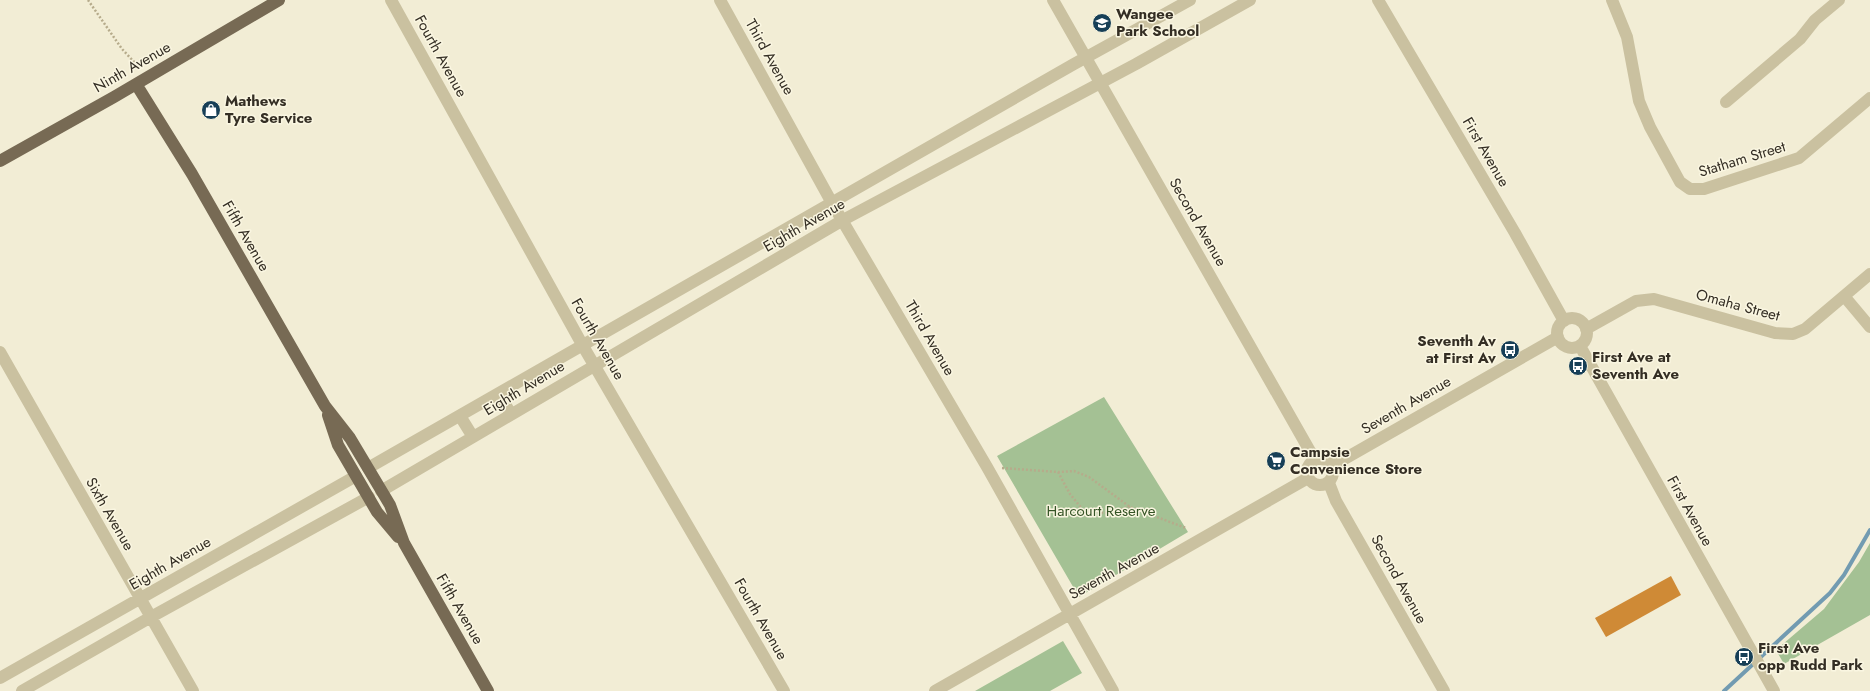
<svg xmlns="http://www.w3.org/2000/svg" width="1870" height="691" font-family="Jost,sans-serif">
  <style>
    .green { fill: #a4c194 }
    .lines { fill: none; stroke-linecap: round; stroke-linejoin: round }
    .stream { stroke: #729bb1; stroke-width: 4 }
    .building { fill: #cf8a36 }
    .path { stroke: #b6ab8b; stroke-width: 2.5; stroke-dasharray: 2 2; stroke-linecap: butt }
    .minor { stroke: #cac1a0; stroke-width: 12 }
    .major { stroke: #776a54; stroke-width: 12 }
    .labels { text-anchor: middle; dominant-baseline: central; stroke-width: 3; stroke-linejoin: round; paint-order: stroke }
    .poi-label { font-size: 15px; font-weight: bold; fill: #342e24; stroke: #faf6e1; text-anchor: start }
    .street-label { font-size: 15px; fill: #342e24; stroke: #faf6e1 }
    .park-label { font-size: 15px; fill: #355426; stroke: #faf6e1 }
  </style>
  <rect width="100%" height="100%" fill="#f2edd5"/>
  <path class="green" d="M1104 397 1188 532 1079 597 997 456Z
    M1870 543V615L1784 664 1776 650 1824 609 1859 562Z
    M1063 641 1082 673 1050 691H975Z"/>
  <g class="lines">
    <path class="stream" d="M1724 691 1830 593 1844 575 1870 530"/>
  </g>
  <path class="building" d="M1671 576 1681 595 1606 637 1595 618Z"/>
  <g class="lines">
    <path class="path" d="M88 0 122 49 136 64
      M1002 468 1058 472 1074 471 1089 477 1130 507 1186 528
      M1058 472 1070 494 1083 510 1105 513 1130 507"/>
    <path class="minor" d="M391 0 583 346 784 691
      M720 0 832 203 987 467 1113 691
      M1053 0 1315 460
      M1378 0 1515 233 1564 321
      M1612 0 1627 37 1639 101 1650 127 1680 182 1690 189H1704L1799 158 1870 98
      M1726 102 1800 39 1815 20 1839 0
      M1844 296 1870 327
      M1557 333a15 15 0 1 1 30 0a15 15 0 1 1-30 0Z
      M1586 329 1636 301 1654 299 1775 333 1793 334 1805 329 1870 274
      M1580 346 1774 691
      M0 352 193 691
      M499 394 511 414
      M460 416 473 437
      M1307 472a13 13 0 1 1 26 0a13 13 0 1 1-26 0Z
      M1332 466 1558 337
      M368 468 1074 64 1190 0
      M1329 483 1336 501 1444 691
      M381 491 843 220 1136 64 1250 0
      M0 678 356 476
      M22 691 151 617 369 497
      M935 691 1308 478"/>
    <path class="major" d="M136 84 192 174 325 406 350 438 390 505 404 543 488 691
      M0 161 114 97 279 0
      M328 415 338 445 377 512 398 537"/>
  </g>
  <defs>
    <symbol id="school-disc" viewBox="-11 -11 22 22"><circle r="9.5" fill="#173f57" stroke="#faf6e1"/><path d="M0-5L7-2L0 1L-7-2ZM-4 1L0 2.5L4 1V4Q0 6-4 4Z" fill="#fff"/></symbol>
    <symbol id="shop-disc" viewBox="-11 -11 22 22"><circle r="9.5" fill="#173f57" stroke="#faf6e1"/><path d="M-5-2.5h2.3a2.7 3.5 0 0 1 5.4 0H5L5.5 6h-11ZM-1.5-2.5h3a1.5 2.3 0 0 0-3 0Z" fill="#fff"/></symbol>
    <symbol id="bus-disc" viewBox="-11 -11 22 22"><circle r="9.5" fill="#173f57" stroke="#faf6e1"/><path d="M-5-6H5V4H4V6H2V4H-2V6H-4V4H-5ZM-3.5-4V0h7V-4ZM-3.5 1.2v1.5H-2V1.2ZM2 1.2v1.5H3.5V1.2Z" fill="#fff"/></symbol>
    <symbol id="supermarket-disc" viewBox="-11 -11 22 22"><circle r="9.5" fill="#173f57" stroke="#faf6e1"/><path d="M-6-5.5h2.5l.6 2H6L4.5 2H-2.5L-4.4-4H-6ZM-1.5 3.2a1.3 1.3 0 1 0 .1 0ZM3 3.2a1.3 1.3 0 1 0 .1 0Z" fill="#fff"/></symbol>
  </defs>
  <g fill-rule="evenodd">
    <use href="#school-disc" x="1091" y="12" width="22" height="22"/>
    <use href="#shop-disc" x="200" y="99" width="22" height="22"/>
    <use href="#bus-disc" x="1499" y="339" width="22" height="22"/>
    <use href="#bus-disc" x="1567" y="355" width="22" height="22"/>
    <use href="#supermarket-disc" x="1265" y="450" width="22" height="22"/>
    <use href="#bus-disc" x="1733" y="646" width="22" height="22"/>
  </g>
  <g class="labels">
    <g class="poi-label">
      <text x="1116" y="14">Wangee<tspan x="1116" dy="17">Park School</tspan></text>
      <text x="225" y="101">Mathews<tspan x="225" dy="17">Tyre Service</tspan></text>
      <text x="1496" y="341" text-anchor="end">Seventh Av<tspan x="1496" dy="17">at First Av</tspan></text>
      <text x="1592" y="357">First Ave at<tspan x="1592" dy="17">Seventh Ave</tspan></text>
      <text x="1290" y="452">Campsie<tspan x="1290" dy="17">Convenience Store</tspan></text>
      <text x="1758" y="648">First Ave<tspan x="1758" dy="17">opp Rudd Park</tspan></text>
    </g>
    <g class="street-label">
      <text transform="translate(441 56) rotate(61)">Fourth Avenue</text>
      <text transform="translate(770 57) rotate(61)">Third Avenue</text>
      <text transform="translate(132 67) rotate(-30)">Ninth Avenue</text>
      <text transform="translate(1486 152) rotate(60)">First Avenue</text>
      <text transform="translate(1742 159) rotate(-17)">Statham Street</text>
      <text transform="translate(1198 222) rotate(60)">Second Avenue</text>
      <text transform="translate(804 225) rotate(-30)">Eighth Avenue</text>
      <text transform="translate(246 236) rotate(60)">Fifth Avenue</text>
      <text transform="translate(1738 305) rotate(15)">Omaha Street</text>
      <text transform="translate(930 338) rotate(60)">Third Avenue</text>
      <text transform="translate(598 339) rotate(60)">Fourth Avenue</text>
      <text transform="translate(524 388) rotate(-31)">Eighth Avenue</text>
      <text transform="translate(1406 405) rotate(-30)">Seventh Avenue</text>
      <text transform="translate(1690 511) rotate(61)">First Avenue</text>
      <text transform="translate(110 514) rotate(60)">Sixth Avenue</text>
      <text transform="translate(170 563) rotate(-30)">Eighth Avenue</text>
      <text transform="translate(1114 571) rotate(-29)">Seventh Avenue</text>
      <text transform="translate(1399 579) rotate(61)">Second Avenue</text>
      <text transform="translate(460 609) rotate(60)">Fifth Avenue</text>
      <text transform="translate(761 619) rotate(60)">Fourth Avenue</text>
    </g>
    <g class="park-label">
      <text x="1101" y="511">Harcourt Reserve</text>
    </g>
  </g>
</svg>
